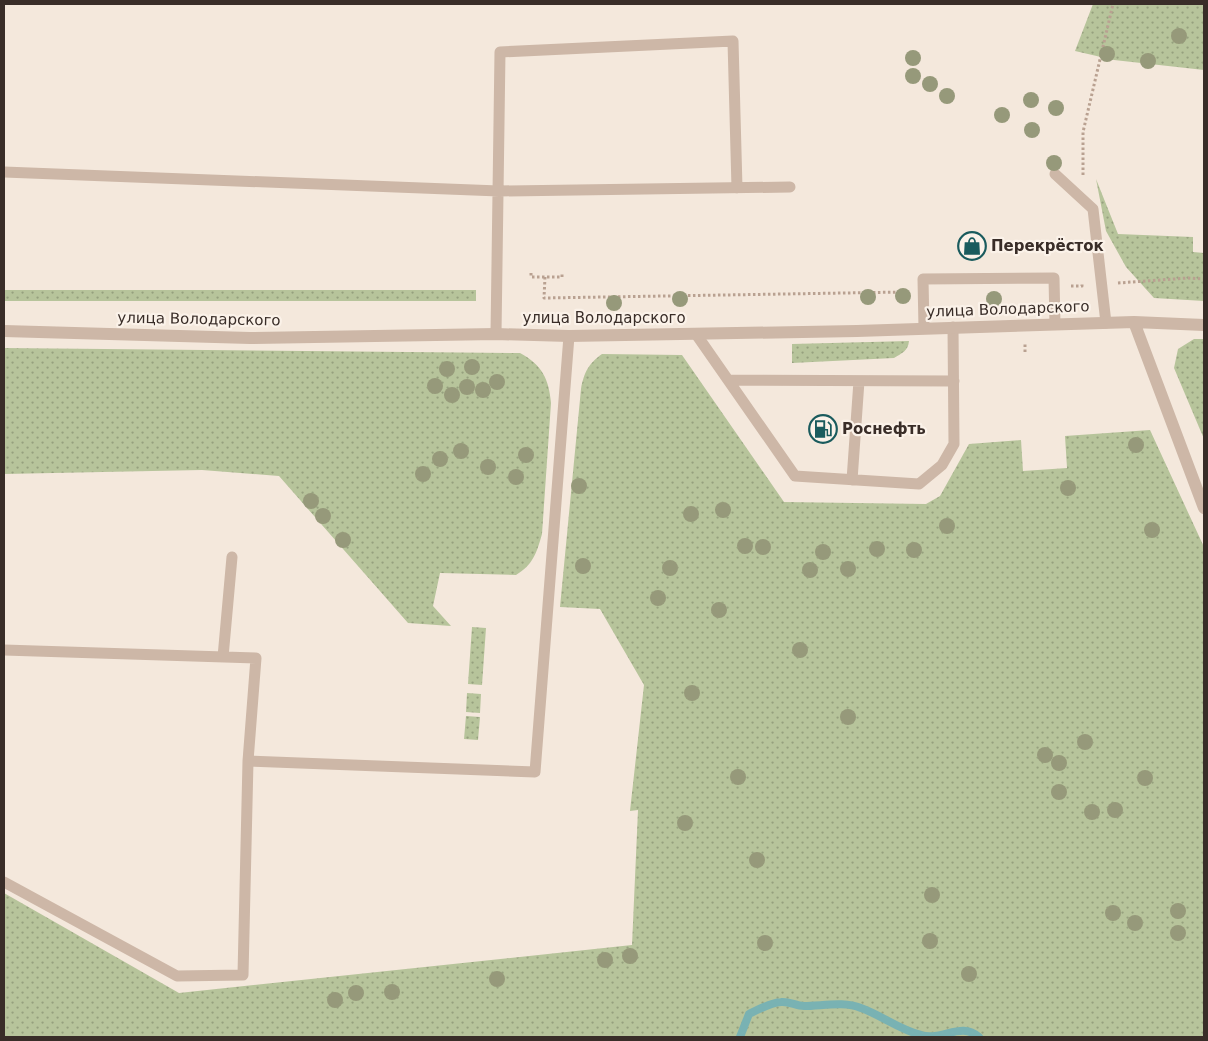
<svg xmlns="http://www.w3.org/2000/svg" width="1208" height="1041" font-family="'DejaVu Sans',sans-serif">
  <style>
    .green { fill: url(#green-dots) }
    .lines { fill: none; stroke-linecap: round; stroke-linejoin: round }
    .stream { stroke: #79b2b3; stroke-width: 8 }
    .path { stroke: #b9a191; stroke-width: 3; stroke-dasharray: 2.5 2.5; stroke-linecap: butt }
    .service { stroke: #cdb7a7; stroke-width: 11 }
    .minor { stroke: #cdb7a7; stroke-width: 12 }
    .tree { fill: #96997a }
    .labels { text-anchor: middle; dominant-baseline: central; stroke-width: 4.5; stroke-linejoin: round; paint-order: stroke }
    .poi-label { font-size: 15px; font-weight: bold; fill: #392d28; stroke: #fbf2e9; text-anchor: start }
    .street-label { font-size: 15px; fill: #392d28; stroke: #fbf2e9 }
  </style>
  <defs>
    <pattern id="green-dots" width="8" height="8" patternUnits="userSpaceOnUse" patternTransform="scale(1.25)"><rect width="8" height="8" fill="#b7c49b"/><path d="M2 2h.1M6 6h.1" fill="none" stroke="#96a07e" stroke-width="1.8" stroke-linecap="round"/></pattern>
  </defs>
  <rect width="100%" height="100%" fill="#f4e8dc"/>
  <path class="green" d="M1093 4H1204V70L1114 60 1075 51Z
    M1096 179 1118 234 1193 237V252L1204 253V301L1154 298 1126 267 1106 231Z
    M4 290H476V301H4Z
    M1194 339H1204V439L1174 368 1178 349Z
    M909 341C908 351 902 353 894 358L792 363V344Z
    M4 348 520 353C542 365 549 379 551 403L542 534C537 552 533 565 516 575L440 573 433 606 451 626 408 623 279 476 202 470 4 474Z
    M602 354 682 355 784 502 926 504 940 496 969 444 1021 440 1023 471 1067 468 1065 436 1150 430 1204 547V1037H4V893L179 993 632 945 638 810 630 811 644 685 600 609 560 607 581 389C584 373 588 364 602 354Z
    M472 627 486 628 482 685 468 684Z
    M467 693 481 694 480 713 466 712Z
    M466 716 480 717 478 740 464 739Z"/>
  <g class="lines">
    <path class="stream" d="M740 1037 749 1014C759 1009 770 1003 781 1002 789 1001 796 1006 804 1006 822 1006 844 1001 861 1008 881 1015 900 1030 921 1035 943 1041 961 1021 979 1037"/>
    <path class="path" d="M1083 175V132L1113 4
      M531 273V277H562V272
      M545 277 544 298 905 292
      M1118 283 1188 278 1204 279
      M1071 286H1082V284
      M1025 352V344"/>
    <path class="service" d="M4 172 499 191 790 187
      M1055 174 1093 209 1106 323
      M924 328 923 279 1054 278 1055 324
      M496 334 500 52 733 41 737 188
      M696 334 795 476 919 484 942 465 954 444 953 327
      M728 380 954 381
      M852 480 859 381
      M4 650 256 658 248 761 243 975 177 976 4 882
      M223 657 232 557
      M248 761 535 772 569 336"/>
    <path class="minor" d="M1134 322 1204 508
      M4 331 250 338 496 334 569 336 857 331 1134 322 1204 325"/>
  </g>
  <g class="tree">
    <circle cx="1179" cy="36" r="8"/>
    <circle cx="1107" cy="54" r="8"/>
    <circle cx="913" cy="58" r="8"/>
    <circle cx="1148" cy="61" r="8"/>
    <circle cx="913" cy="76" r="8"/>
    <circle cx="930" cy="84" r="8"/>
    <circle cx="947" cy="96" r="8"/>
    <circle cx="1031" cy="100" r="8"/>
    <circle cx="1056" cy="108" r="8"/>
    <circle cx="1002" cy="115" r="8"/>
    <circle cx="1032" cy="130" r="8"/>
    <circle cx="1054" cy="163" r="8"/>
    <circle cx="903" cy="296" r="8"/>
    <circle cx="868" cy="297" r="8"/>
    <circle cx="680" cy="299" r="8"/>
    <circle cx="994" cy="299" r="8"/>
    <circle cx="614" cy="303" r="8"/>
    <circle cx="472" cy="367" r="8"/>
    <circle cx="447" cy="369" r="8"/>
    <circle cx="497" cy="382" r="8"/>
    <circle cx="435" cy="386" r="8"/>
    <circle cx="467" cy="387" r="8"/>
    <circle cx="483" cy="390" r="8"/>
    <circle cx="452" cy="395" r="8"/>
    <circle cx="1136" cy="445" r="8"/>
    <circle cx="461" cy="451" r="8"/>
    <circle cx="526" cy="455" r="8"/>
    <circle cx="440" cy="459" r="8"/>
    <circle cx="488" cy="467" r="8"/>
    <circle cx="423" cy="474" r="8"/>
    <circle cx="516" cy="477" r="8"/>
    <circle cx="579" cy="486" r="8"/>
    <circle cx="1068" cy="488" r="8"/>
    <circle cx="311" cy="501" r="8"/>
    <circle cx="723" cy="510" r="8"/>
    <circle cx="691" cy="514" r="8"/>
    <circle cx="323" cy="516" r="8"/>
    <circle cx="947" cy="526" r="8"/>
    <circle cx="1152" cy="530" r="8"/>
    <circle cx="343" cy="540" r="8"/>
    <circle cx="745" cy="546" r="8"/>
    <circle cx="763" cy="547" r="8"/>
    <circle cx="877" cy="549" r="8"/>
    <circle cx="914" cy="550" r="8"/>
    <circle cx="823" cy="552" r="8"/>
    <circle cx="583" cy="566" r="8"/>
    <circle cx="670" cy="568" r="8"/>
    <circle cx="848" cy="569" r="8"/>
    <circle cx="810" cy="570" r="8"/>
    <circle cx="658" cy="598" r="8"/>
    <circle cx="719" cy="610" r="8"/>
    <circle cx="800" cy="650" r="8"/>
    <circle cx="692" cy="693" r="8"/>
    <circle cx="848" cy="717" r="8"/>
    <circle cx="1085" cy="742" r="8"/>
    <circle cx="1045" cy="755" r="8"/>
    <circle cx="1059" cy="763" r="8"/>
    <circle cx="738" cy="777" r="8"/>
    <circle cx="1145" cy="778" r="8"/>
    <circle cx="1059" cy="792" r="8"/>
    <circle cx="1115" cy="810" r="8"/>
    <circle cx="1092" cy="812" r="8"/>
    <circle cx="685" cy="823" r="8"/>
    <circle cx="757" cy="860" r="8"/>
    <circle cx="932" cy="895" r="8"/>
    <circle cx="1178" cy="911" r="8"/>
    <circle cx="1113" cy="913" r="8"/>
    <circle cx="1135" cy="923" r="8"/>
    <circle cx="1178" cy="933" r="8"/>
    <circle cx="930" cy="941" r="8"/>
    <circle cx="765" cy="943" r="8"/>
    <circle cx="630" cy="956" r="8"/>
    <circle cx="605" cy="960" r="8"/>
    <circle cx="969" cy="974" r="8"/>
    <circle cx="497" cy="979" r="8"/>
    <circle cx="392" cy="992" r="8"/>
    <circle cx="356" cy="993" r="8"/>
    <circle cx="335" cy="1000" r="8"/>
  </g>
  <defs>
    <symbol id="shop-ring" viewBox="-11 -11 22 22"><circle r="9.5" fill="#fbf2e9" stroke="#1a5b5d" stroke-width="1.5"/><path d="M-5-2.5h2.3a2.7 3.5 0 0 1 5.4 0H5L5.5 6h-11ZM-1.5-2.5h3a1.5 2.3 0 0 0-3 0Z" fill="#1a5b5d"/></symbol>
    <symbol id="fuel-ring" viewBox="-11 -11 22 22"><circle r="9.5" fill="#fbf2e9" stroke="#1a5b5d" stroke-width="1.5"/><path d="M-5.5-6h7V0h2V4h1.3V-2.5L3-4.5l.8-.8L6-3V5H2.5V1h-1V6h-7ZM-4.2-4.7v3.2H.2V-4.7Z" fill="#1a5b5d"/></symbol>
  </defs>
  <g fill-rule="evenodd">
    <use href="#shop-ring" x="956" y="230" width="32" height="32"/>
    <use href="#fuel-ring" x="807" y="413" width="32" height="32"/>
  </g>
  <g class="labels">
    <g class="poi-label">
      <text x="991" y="246">Перекрёсток</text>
      <text x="842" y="429">Роснефть</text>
    </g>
    <g class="street-label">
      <text transform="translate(1008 309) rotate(-2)">улица Володарского</text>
      <text x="604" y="318">улица Володарского</text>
      <text transform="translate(199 319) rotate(1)">улица Володарского</text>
    </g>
  </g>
  <rect width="1208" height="1041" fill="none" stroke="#392d28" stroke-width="10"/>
</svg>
